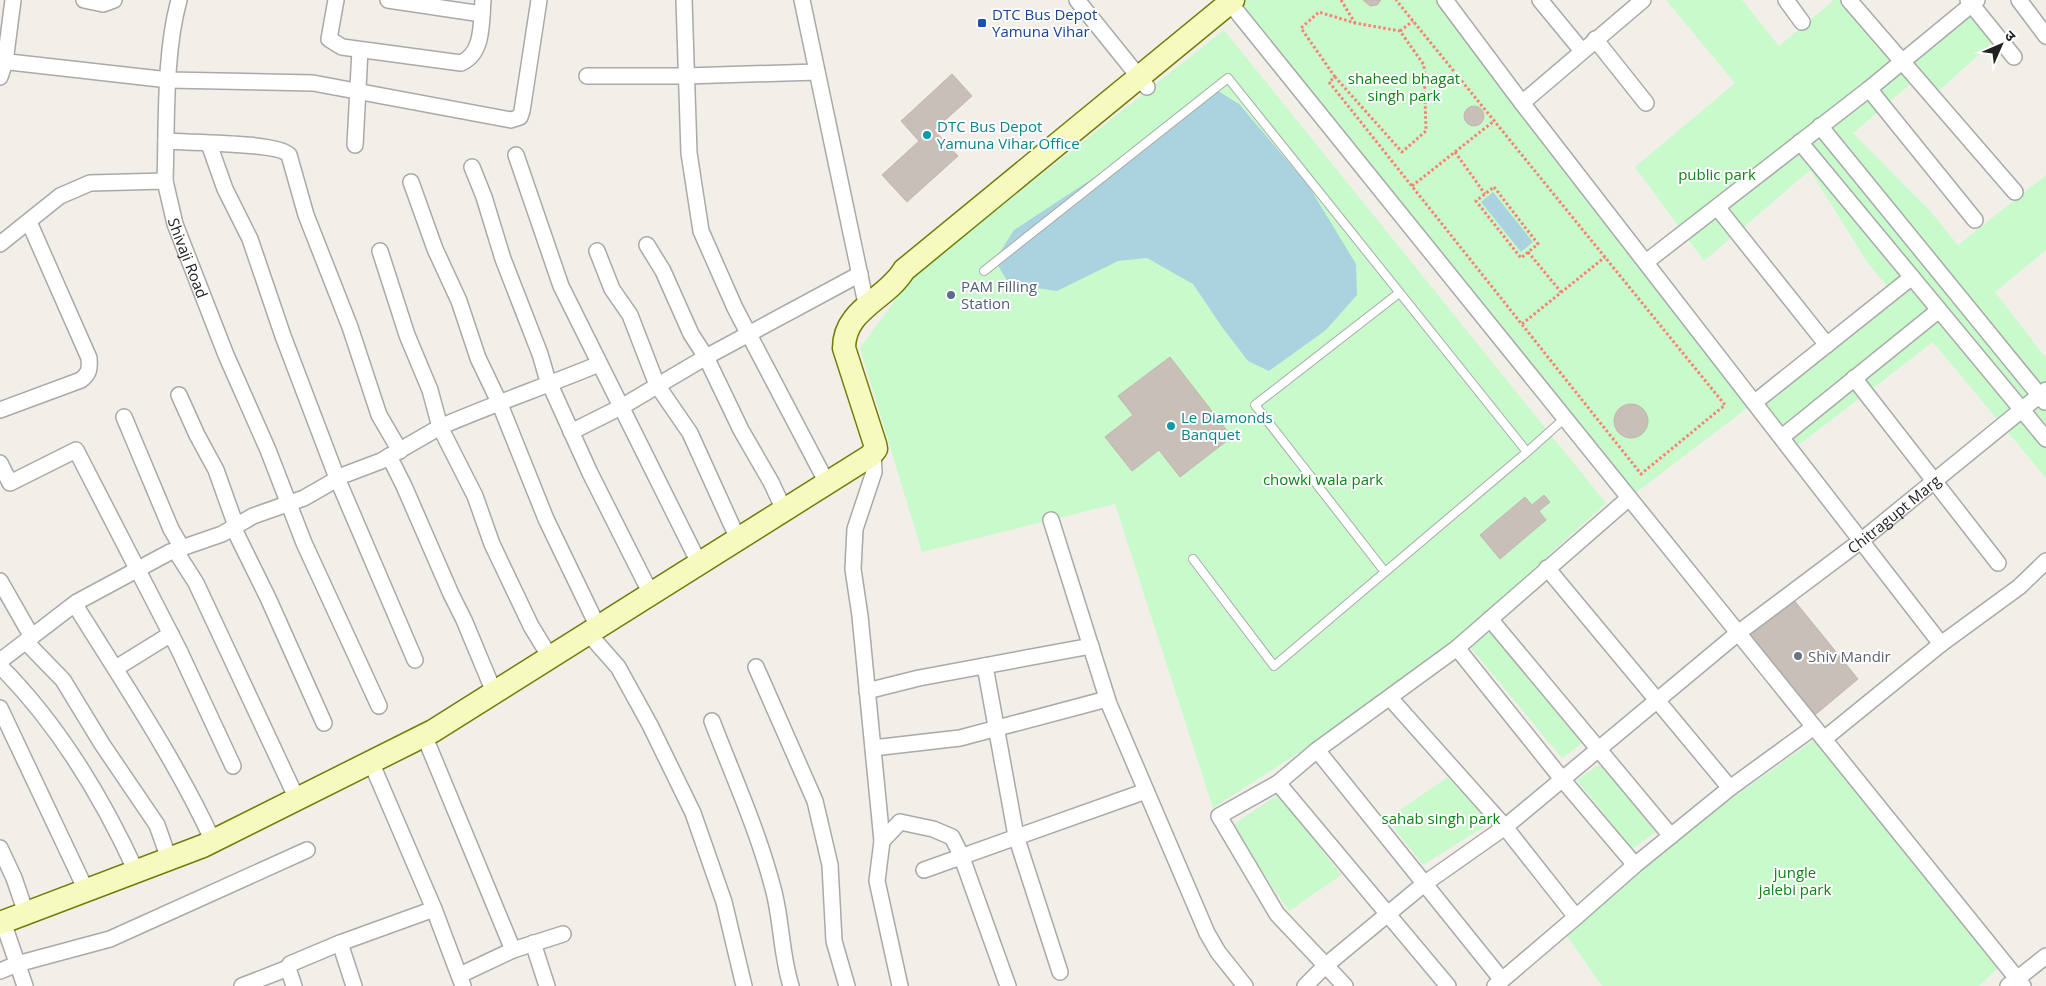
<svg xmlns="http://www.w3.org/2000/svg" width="2046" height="986" font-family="'Open Sans','Noto Sans Devanagari',sans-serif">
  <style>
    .park { fill: #c8facc }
    .water { fill: #aad3df }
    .building { fill: #c7bfb8; stroke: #c4b6ab }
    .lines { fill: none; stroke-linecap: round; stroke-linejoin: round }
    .lane-casing { stroke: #a9a9a9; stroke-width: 10 }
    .street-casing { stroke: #a9a9a9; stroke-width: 18 }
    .secondary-casing { stroke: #707d05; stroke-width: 25 }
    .path { stroke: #fa8072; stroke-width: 3; stroke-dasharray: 2.5 2.5; stroke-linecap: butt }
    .lane { stroke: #fff; stroke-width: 8 }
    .street { stroke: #fff; stroke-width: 15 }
    .secondary { stroke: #f7fabf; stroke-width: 22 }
    .transit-dot { fill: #1a4fb4; stroke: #fff; stroke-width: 2 }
    .culture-dot { fill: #0f9aa8; stroke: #fff; stroke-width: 2 }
    .service-dot { fill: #5c6f8a; stroke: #fff; stroke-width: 2 }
    .worship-dot { fill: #6b7280; stroke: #fff; stroke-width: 2 }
    .labels { text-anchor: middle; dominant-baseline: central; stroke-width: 4; stroke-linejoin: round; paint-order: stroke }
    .transit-label { font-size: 15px; fill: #164399; stroke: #fff; text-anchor: start }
    .park-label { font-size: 15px; fill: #0c8416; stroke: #fff }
    .culture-label { font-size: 15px; fill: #0d838f; stroke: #fff; text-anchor: start }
    .street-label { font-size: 15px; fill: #222; stroke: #fff }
    .service-label { font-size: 15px; fill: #4e5e75; stroke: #fff; text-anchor: start }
    .worship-label { font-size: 15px; fill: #5b616d; stroke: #fff; text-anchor: start }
  </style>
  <rect width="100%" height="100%" fill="#f2efe9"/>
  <path class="park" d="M1236 0H1441L1755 402 1896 297 1867 262 1810 170 1704 261 1635 167 1735 83 1666 0H1742L1779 46 1834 0H1849L1903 64 1976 10 1998 38 1928 100 1914 81 1853 133 1930 211 1958 245 2046 175V250L1995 292 2046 358V478L1933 342 1792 450 1755 402 1629 498Z
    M1224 30 1606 503 1416 677 1213 808 1115 504 922 552 860 348 912 277Z
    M1496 628 1586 740 1562 758 1470 647Z
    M1814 740 1999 967 1979 986H1602L1562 929 1581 924 1659 850Z
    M1606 760 1659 830 1632 849 1577 780Z
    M1448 777 1490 823 1423 865 1387 819Z
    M1279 794 1341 875 1289 911 1231 826Z"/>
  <path class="water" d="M1218 91 1239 104 1308 185 1356 264 1357 295 1326 330 1269 371 1248 361 1222 327 1193 284 1147 258 1118 261 1057 291 1009 284 995 260 1014 230 1098 175 1181 111Z
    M1493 192 1533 242 1521 252 1481 202Z"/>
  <path class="building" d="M1363 0H1381L1377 5 1370 6Z
    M952 74 972 96 934 130 958 156 907 202 882 175 919 141 901 121Z
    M1464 116a10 10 0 1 1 20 0a10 10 0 1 1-20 0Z
    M1170 357 1232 437 1180 477 1159 450 1132 471 1105 437 1133 415 1118 396Z
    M1614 421a17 17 0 1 1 34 0a17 17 0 1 1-34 0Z
    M1544 495 1550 502 1539 511 1546 520 1500 559 1480 535 1525 497 1532 505Z
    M1789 594 1858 679 1809 720 1738 633Z"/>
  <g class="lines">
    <defs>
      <path id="lane" d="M984 271 1228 78 1527 452 1274 666 1193 559
        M1527 452 1565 418
        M1385 572 1255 405 1399 293"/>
      <g id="street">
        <path d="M84 0 103 4 114 0"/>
        <path d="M336 0 329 39 342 47 461 63C484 53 481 22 483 0"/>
        <path d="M388 0 482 14"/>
        <path d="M684 0 689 153 701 231 735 308 827 483"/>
        <path d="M802 0 866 304"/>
        <path d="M1077 0 1147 87"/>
        <path d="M1445 0 1522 103 1941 644"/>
        <path d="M1540 0 1582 51"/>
        <path d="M1786 0 1802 22"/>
        <path d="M1849 0 2015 192"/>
        <path d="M1968 0 2014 57"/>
        <path d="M2019 0 2046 36"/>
        <path d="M1230 3 2023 986"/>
        <path d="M1595 39 1646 103"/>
        <path d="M0 61 169 80 313 83 511 120 520 117 522 111 539 0"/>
        <path d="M587 76H685L817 72"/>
        <path d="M0 77 5 62 13 0"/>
        <path d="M1522 103 1643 0"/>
        <path d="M1820 126 2045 402"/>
        <path d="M166 141C188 143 278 142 289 155L306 215 350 327 379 415 400 451"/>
        <path d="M1800 142 2046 439"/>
        <path d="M209 144 225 189 250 239 283 336 337 478 415 660"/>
        <path d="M355 145 360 50"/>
        <path d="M516 155 561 286 699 563"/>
        <path d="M472 167 484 197 503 259 540 354 547 378 590 473 651 594"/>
        <path d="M165 181C167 124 164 54 179 0"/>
        <path d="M411 182 435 249 459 301 478 358 499 402 546 519 598 627"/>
        <path d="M1717 207 1827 345"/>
        <path d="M1975 220 1869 89 1977 0"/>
        <path id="s1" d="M0 244 60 196 90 183 165 181 175 224 226 355 268 450 304 543 379 706"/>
        <path d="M647 245 663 271 691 334 706 357 741 430 771 482 784 510"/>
        <path d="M380 251 407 335 430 390 440 427C493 404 546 386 599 364"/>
        <path d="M597 251 612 289 630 315 657 385 690 433 738 539"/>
        <path d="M1646 262 1869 89"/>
        <path d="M1854 378 1998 563"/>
        <path d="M179 395 197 435 216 470 236 526"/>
        <path d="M1755 402 1912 277"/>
        <path d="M0 410 81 380C89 374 90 369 89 358L29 222"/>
        <path d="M124 417 171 529 182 548"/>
        <path d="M571 432 623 406 706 357 860 274"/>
        <path d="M1782 437 1939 310"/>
        <path d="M873 453 874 472 855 529 853 569 860 616 882 841 900 822 933 829 952 837 961 855 1008 986"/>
        <path d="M389 456 404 486 451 594 464 620 494 692"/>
        <path d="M0 463 10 483 76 450 179 650 233 766"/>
        <path d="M1051 520 1109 704 1207 933 1218 952 1245 986"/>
        <path d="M233 527 268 598 324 723"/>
        <path d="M175 550 196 583 297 799"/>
        <path d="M1547 568 1730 788"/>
        <path d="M0 581 32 637"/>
        <path d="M73 605 77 608C125 685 175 759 213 841"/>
        <path d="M1490 619 1671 836"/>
        <path d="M588 633 618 667 650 725 693 813 724 902 744 986"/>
        <path d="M26 642 63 680 102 744 157 825 169 859"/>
        <path d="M1457 648 1629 498"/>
        <path d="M0 661 77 602 170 552 222 534 253 516 304 498 344 475 381 461 440 427 475 496 492 544 531 626 550 657"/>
        <path d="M0 666C58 724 102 797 136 871"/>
        <path d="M985 666 1016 836 1060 972"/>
        <path d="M756 667 815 801 830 865 834 941 847 986"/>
        <path d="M116 668 171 634"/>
        <path d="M867 691 919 678 1091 646"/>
        <path d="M1390 698 1505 827 1576 917"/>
        <path d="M0 708 86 890"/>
        <path d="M712 721C734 778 759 833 774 892 782 924 781 954 791 986"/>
        <path d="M424 735 513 950"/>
        <path d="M1824 739 1941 644 2019 587 2046 561"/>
        <path d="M873 748 960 738 1107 699"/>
        <path d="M1317 750 1502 980"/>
        <path d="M1278 783 1219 816 1277 914 1345 986"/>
        <path d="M882 841 877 881 900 986"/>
        <path d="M0 848 14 878 26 913"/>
        <path d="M924 870 1146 791"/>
        <path d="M434 909 463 986"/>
        <path d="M3 922 25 986"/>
        <path d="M533 943 547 986"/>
        <path d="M0 971 17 964 110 939 307 850"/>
        <path d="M460 975 513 950 563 934"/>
        <path d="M242 986 288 968"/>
        <path d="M294 986 288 968 290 964 340 943"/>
        <path d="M354 986 340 943 434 909 371 762"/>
        <path id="s2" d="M1305 986 1325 966 1424 884 1505 827 1738 633 1862 540 2046 390"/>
        <path d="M1448 986 1278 783 1317 750 1457 648 1562 779 1635 865"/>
        <path d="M1495 986 1576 917 1635 865 1730 788 1814 727"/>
        <path d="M2008 986 2046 956"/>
      </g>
      <path id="secondary" d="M0 923 203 846 433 731 870 456 876 449 875 444 844 348C844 309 887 299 904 270L1233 0"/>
    </defs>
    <use href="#lane" class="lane-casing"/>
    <use href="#street" class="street-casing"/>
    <use href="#secondary" class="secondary-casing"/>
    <path class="path" d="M1341 0 1355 23
      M1400 31 1413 21
      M1335 77 1301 28 1319 12 1355 23 1400 31 1424 65 1426 131 1402 152 1335 77 1329 82 1641 474 1725 405 1396 0
      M1455 152 1485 194
      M1412 186 1494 121
      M1494 187 1538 244 1521 258 1476 201Z
      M1528 252 1561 292
      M1522 324 1605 257"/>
    <use href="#lane" class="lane"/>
    <use href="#street" class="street"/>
    <use href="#secondary" class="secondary"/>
  </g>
  <rect class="transit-dot" x="977" y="18" width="10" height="10" rx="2.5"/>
  <g class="culture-dot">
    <circle cx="927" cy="135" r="5"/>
    <circle cx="1171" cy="426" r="5"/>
  </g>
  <circle class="service-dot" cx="951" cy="295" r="5"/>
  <circle class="worship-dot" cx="1798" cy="656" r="5"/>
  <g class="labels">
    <g class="transit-label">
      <text x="992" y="14">DTC Bus Depot<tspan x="992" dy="17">Yamuna Vihar</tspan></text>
    </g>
    <g class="park-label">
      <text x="1404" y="78">shaheed bhagat<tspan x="1404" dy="17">singh park</tspan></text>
      <text x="1717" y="174">public park</text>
      <text x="1323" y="479">chowki wala park</text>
      <text x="1441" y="818">sahab singh park</text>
      <text x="1795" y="872">jungle<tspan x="1795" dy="17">jalebi park</tspan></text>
    </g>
    <g class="culture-label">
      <text x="937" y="126">DTC Bus Depot<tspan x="937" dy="17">Yamuna Vihar Office</tspan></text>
      <text x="1181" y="417">Le Diamonds<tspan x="1181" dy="17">Banquet</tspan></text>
    </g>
    <g class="street-label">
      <text stroke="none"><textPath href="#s1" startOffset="265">Shivaji Road</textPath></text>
      <text stroke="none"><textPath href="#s2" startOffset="755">Chitragupt Marg</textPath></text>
    </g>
    <g class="service-label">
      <text x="961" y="286">PAM Filling<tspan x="961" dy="17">Station</tspan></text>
    </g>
    <g class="worship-label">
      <text x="1808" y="656">Shiv Mandir</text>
    </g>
  </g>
  <g transform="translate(2001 45) rotate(45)" stroke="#ffffff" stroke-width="4" paint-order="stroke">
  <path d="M0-4L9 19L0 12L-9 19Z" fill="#222222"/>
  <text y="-8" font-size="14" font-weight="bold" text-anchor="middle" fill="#222222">उ</text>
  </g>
</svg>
